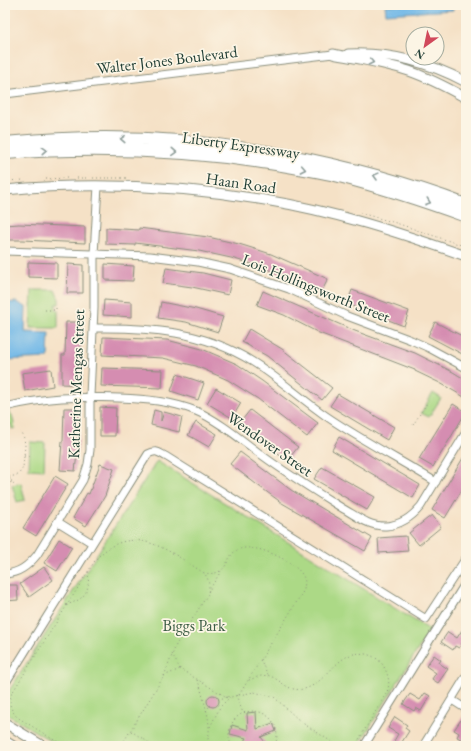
<svg xmlns="http://www.w3.org/2000/svg" width="471" height="751" font-family="'EB Garamond',serif">
  <style>
    .green { fill: #acd986; stroke: #668b5d }
    .water { fill: #6fb7e7; stroke: #477a8e }
    .building { fill: #d58db1 }
    .lines { fill: none; stroke-linecap: round; stroke-linejoin: round }
    .minor-casing { stroke: #8a8f7d; stroke-width: 9 }
    .tertiary-casing { stroke: #8a8f7d; stroke-width: 11 }
    .motorway-casing { stroke: #8a8f7d; stroke-width: 14 }
    .path { stroke: #8a8f7d; stroke-width: 1; stroke-dasharray: 1 3; stroke-linecap: butt }
    .minor { stroke: #fff; stroke-width: 7 }
    .tertiary { stroke: #fff; stroke-width: 9 }
    .motorway { stroke: #fff; stroke-width: 12 }
    .oneway { stroke: #8f9e9a }
    .labels { text-anchor: middle; dominant-baseline: central; stroke-width: 3.5; stroke-linejoin: round; paint-order: stroke }
    .street-label { font-size: 16px; fill: #1f3d34; stroke: #fcf5e5 }
    .park-label { font-size: 16px; fill: #3b5c44; stroke: #fcf5e5 }
  </style>
  <rect width="100%" height="100%" fill="#fcf5e5"/>
  <filter id="ink" filterUnits="userSpaceOnUse"><feTurbulence type="fractalNoise" baseFrequency=".025" numOctaves="2"/><feDisplacementMap in="SourceGraphic" scale="8" xChannelSelector="R" yChannelSelector="G"/><feConvolveMatrix kernelMatrix="1 2 1 2 8 2 1 2 1" color-interpolation-filters="sRGB"/></filter>
  <filter id="wash" filterUnits="userSpaceOnUse"><feTurbulence type="fractalNoise" baseFrequency=".012" numOctaves="4" result="noise"/><feDisplacementMap in="SourceGraphic" scale="16" xChannelSelector="R" yChannelSelector="G"/><feGaussianBlur stdDeviation="0.9" result="paint"/><feColorMatrix in="noise" values="0 0 0 0 0 0 0 0 0 0 0 0 0 0 0 0 0 1.4 0 .05"/><feComposite in="paint" operator="in"/></filter>
  <g filter="url(#wash)">
    <rect width="100%" height="100%" fill="#f5e1c6"/>
    <path class="green" d="M32 290H55L59 299V304H56V310H58V328H30Z
      M433 393 441 398 429 417 421 413Z
      M7 411 12 415 15 428 12 429 11 424 5 425V412Z
      M30 442 45 443 44 470 29 469Z
      M157 461 430 630 358 746H59L5 713V697Z
      M21 483 25 500 17 502 12 485Z"/>
    <path class="water" d="M385 5H453V10L386 14Z
      M17 302 26 307 25 332 49 333 48 358 5 360V303Z"/>
    <g id="blocks">
      <path class="building" d="M19 224 85 227V243L23 240H5V225Z
        M106 228 139 230V228L208 237 239 244 271 254 328 279 321 293 295 281 262 267 231 258 199 251 135 243V245L106 244Z
        M28 262 57 263V278L28 277Z
        M68 264 83 265V293H67Z
        M105 264 134 266 133 281 105 280Z
        M166 268 203 273 231 280 228 295 192 287 163 283Z
        M352 290 409 311 404 326 347 304Z
        M263 291 355 331 415 353 453 372 466 380V398L440 383 415 371V370L319 333 284 315 257 305Z
        M104 300 132 302V317L103 315Z
        M161 302 196 309 223 317 218 332 186 322 158 318Z
        M66 322H82L80 385 62 384V355H65Z
        M435 322 466 338V356L428 336Z
        M249 329 282 349 332 388 322 400 267 356 242 342Z
        M103 337 167 340 202 349 237 364 262 381 318 423 307 437 258 399 228 380 196 366 163 358 102 355Z
        M102 368 163 370 162 388 101 386Z
        M51 369 53 386 25 391 22 373Z
        M177 374 204 383 198 400 171 391Z
        M216 388 241 403 232 418 207 403Z
        M338 394 394 427 387 440 330 406Z
        M453 404 466 412 433 467 419 459Z
        M100 407 116 408 115 436H100Z
        M64 408H79V437L75 471 60 470 62 441H63Z
        M154 410 161 412V421L164 412 182 417 179 432 151 425Z
        M250 410 298 447 287 461 239 424Z
        M196 422 217 434 209 447 188 435Z
        M339 437 420 485 413 498 332 450Z
        M240 452 291 490 372 538 365 551 282 503 256 484 230 464Z
        M466 453V483L445 518 432 510Z
        M100 464 114 469 105 496 86 526 73 518 87 493 89 494Z
        M322 467 375 497 367 510 314 479Z
        M55 476 68 484 36 536 23 528Z
        M432 515 441 527 419 545 409 533Z
        M406 536 408 551 379 553 378 538Z
        M59 539 72 547 57 571 44 563Z
        M44 567 53 580 29 597 20 584Z
        M5 585H17L18 600 5 601Z
        M462 630 466 633V638L459 648 455 646 453 650 441 642 448 632 457 638Z
        M434 655 441 660 439 663 448 669 438 683 432 679 436 673 426 666Z
        M425 693 430 696 421 711 416 708 414 711 403 704 410 694 420 700Z
        M207 701a6 6 0 1 1 12 0a6 6 0 1 1-12 0Z
        M256 712 257 729 273 723 276 731 261 737 268 746H241L246 738 230 734 232 725 248 730 247 713Z
        M465 714H466V742L457 737 459 733 454 730Z
        M395 717 407 725 405 728 409 731 400 745 394 741 398 734 388 728Z"/>
    </g>
  </g>
  <g filter="url(#ink)">
    <use href="#blocks" fill-opacity="0" stroke="#8a8f7d" stroke-width="1"/>
    <g class="lines">
      <defs>
        <path id="minor" d="M5 94 333 54
          M5 251 150 256 198 262 230 269 289 289 347 316 411 340 429 348 466 368
          M93 328C149 327 204 331 253 362 279 378 301 399 326 416 361 440 400 460 436 482
          M5 407C46 397 77 396 119 398 145 399 171 401 196 411 218 420 244 442 263 456 289 475 315 491 342 508 355 515 369 527 386 526 401 525 412 517 421 506L466 432
          M58 522 92 543
          M5 574C19 573 28 566 37 555L83 480 88 464 90 450V396L94 308V254L98 186
          M5 684 148 454C157 449 159 453 167 457L426 619 466 558
          M452 700 466 709
          M364 746 466 582
          M423 746 466 676"/>
        <path id="tertiary" d="M333 54C358 59 385 63 409 71 429 78 448 88 466 98
          M348 54C391 52 428 62 466 82
          M5 190C91 182 180 186 265 200 334 211 400 233 466 256
          M5 723 43 746
          M5 741 13 746"/>
        <path id="motorway" d="M5 143C38 140 71 138 105 138 225 138 353 163 466 205
          M5 153C92 147 175 149 262 162 287 166 314 170 339 176 382 187 424 201 466 216"/>
      </defs>
      <use href="#minor" class="minor-casing"/>
      <use href="#tertiary" class="tertiary-casing"/>
      <use href="#motorway" class="motorway-casing"/>
      <path class="path" d="M77 178H126
        M46 179 68 178
        M5 181 24 180
        M360 213 396 223 464 246
        M45 310H56V307
        M413 425 427 403
        M24 456H30
        M5 463 11 483 9 486 5 487
        M9 477 18 475 23 468 25 445 24 438 20 431
        M11 481H13L14 484
        M208 592 221 571
        M66 605C86 599 90 591 88 571
        M172 654 180 669 218 692 225 696 231 697 239 695 304 590C304 586 306 582 304 578 298 562 256 543 240 549 223 554 232 577 204 573
        M261 659 263 666 269 676
        M164 676 180 669
        M197 680 200 686C204 703 215 730 205 746
        M249 680C255 678 263 674 270 676 283 681 287 692 304 689 329 683 339 645 369 655 376 657 382 662 385 669 389 677 390 684 387 692L355 746
        M236 695 243 713
        M239 695 254 692 274 697 301 722 338 746
        M218 699 228 697
        M206 711 210 705
        M210 727 220 707 230 697
        M131 731 154 746
        M64 746 17 717C10 709 8 703 12 693L96 559C132 520 169 551 204 573 209 579 210 585 208 594L176 645 164 676 121 746
        M232 746C228 739 228 732 231 725 245 698 286 713 275 746"/>
      <use href="#minor" class="minor"/>
      <use href="#tertiary" class="tertiary"/>
      <use href="#motorway" class="motorway"/>
    </g>
    <defs><path id="oneway-chevron" d="M-2-3.5L2.5 0L-2 3.5" fill="none" stroke-width="1.6" stroke-linecap="round" stroke-linejoin="round"/></defs>
    <g class="oneway">
      <use href="#oneway-chevron" transform="translate(371 62) rotate(11)"/>
      <use href="#oneway-chevron" transform="translate(123 139) rotate(-177)"/>
      <use href="#oneway-chevron" transform="translate(44 150) rotate(-4)"/>
      <use href="#oneway-chevron" transform="translate(174 152) rotate(4)"/>
      <use href="#oneway-chevron" transform="translate(303 169) rotate(11)"/>
      <use href="#oneway-chevron" transform="translate(376 176) rotate(-165)"/>
      <use href="#oneway-chevron" transform="translate(428 202) rotate(19)"/>
    </g>
  </g>
  <g class="labels">
    <g class="street-label">
      <text transform="translate(167 60) rotate(-7)">Walter Jones Boulevard</text>
      <text transform="translate(241 145) rotate(8)">Liberty Expressway</text>
      <text transform="translate(241 183) rotate(8)">Haan Road</text>
      <text transform="translate(316 288) rotate(22)">Lois Hollingsworth Street</text>
      <text transform="translate(76 384) rotate(-88)">Katherine Mengas Street</text>
      <text transform="translate(270 444) rotate(35)">Wendover Street</text>
    </g>
    <g class="park-label">
      <text x="194" y="625">Biggs Park</text>
    </g>
  </g>
  <rect width="471" height="751" fill="none" stroke="#fcf5e5" stroke-width="20"/>
  <g transform="translate(425 46) rotate(213)"><circle r="19" fill="#fcf5e5" stroke="#a4ab9e"/>
  <path d="M0-3L7 15L0 10L-7 15Z" fill="#d1495b"/>
  <text y="-6" font-size="11" font-weight="bold" text-anchor="middle" fill="#1f3d34">N</text>
  </g>
</svg>
